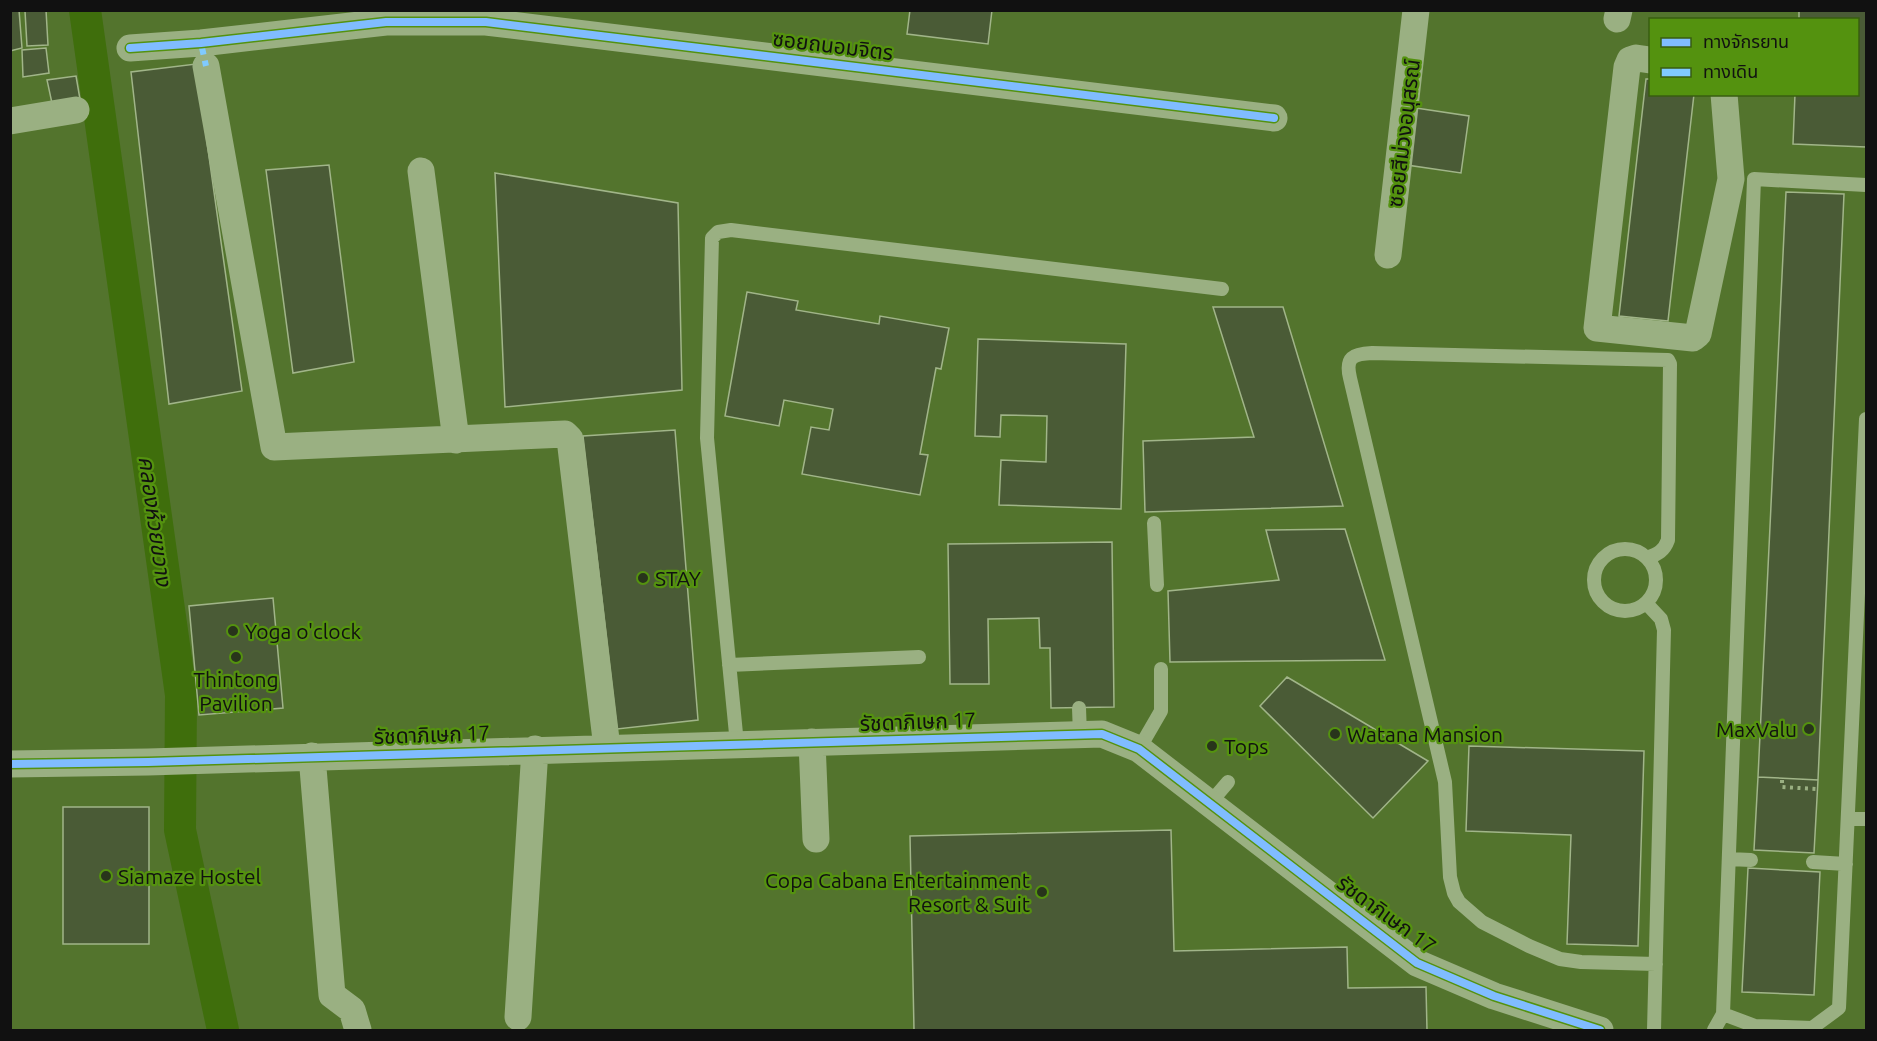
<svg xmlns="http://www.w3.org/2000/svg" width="1877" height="1041" font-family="Ubuntu,'Noto Sans Thai',sans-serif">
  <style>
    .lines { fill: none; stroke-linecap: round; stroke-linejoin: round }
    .canal { stroke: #3f6e0c; stroke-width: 32 }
    .building { fill: #4a5b36; stroke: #a1b589; stroke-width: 1.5 }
    .path { stroke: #9ab082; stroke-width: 4; stroke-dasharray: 3 4.5; stroke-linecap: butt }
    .service { stroke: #9ab082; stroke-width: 14 }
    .minor { stroke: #9ab082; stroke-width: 27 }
    .quiet { stroke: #80caff; stroke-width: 6; stroke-dasharray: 12 6; stroke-linecap: butt }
    .cycleway-casing { stroke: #54920f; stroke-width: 11 }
    .cycleway { stroke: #80bcff; stroke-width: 8 }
    .poi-dot { fill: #28341b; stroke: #54920f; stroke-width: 2 }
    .labels { text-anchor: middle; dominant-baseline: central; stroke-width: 4.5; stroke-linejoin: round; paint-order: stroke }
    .street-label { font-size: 21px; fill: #111; stroke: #54920f }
    .poi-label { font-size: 21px; fill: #111; stroke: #54920f; text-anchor: start }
    .water-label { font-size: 22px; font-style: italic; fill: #111; stroke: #54920f }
  </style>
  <rect width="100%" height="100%" fill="#53742d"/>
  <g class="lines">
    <path class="canal" d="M85 10 181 695 180 830 223 1030"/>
  </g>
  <path class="building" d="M10 10H19L22 48 10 51Z
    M46 10 48 45 27 46 25 11Z
    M910 10H992L988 44 907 34Z
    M1799 10H1866V147L1793 144 1795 94H1858V20H1799Z
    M46 48 49 73 23 77 22 50Z
    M196 64 242 391 169 404 131 72Z
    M76 76 81 105 53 108 47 80Z
    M1646 79H1650V94H1694L1668 321 1619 316Z
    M1416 108 1469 116 1461 173 1407 165Z
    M329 165 354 362 293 373 266 170Z
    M495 173 678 203 682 390 505 407Z
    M1786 192 1844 194 1818 780 1758 777Z
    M747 292 798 301 796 310 879 324 880 316 949 328 941 369 936 368 920 454 928 455 920 495 802 474 811 427 829 430 833 409 784 400 779 426 725 416Z
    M1213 307H1283L1343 506 1145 512 1143 441 1254 437Z
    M978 339 1126 344 1121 509 999 505 1001 460 1046 462 1047 416 1001 415 1000 437 975 436Z
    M675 430 698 720 617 729 583 436Z
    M1345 529 1385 660 1170 662 1168 591 1279 580 1266 530Z
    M1112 542 1114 707 1051 708 1050 648H1040L1039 618 988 619 989 684H950L948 544Z
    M273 598 283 708 199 715 189 606Z
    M1287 677 1428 761 1373 818 1260 706Z
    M1469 746 1644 751 1638 946 1567 944 1571 835 1466 831Z
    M1758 777 1818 780 1814 853 1754 850Z
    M63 807H149V944H63Z
    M1171 830 1174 951 1347 947 1348 988 1426 987 1427 1030H914L910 836Z
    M1748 868 1820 872 1814 995 1742 992Z"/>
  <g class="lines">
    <path class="path" d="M1782 780V787L1817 789"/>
    <path class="service" d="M1154 523 1157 585
      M1594 580a31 31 0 1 1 62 0a31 31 0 1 1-62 0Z
      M1647 558C1658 554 1664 551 1668 540L1670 364 1668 360 1372 353C1353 354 1345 357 1350 378L1445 782 1450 877 1454 893 1459 902 1482 922 1529 946 1560 959 1581 962 1656 964
      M1646 603 1661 619 1664 630 1654 1030
      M729 665 919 657
      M1079 708 1080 735
      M737 744 707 438 712 238 718 232 731 230 1222 289
      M1139 749 1161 711V669
      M1210 803 1228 782
      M1848 819H1866
      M1729 859 1751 860
      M1813 862 1846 864
      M1723 1014 1755 1026 1812 1028 1839 1008 1866 419
      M1714 1030 1723 1014 1754 179 1866 185"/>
    <path class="minor" d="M1617 19 1619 10
      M130 48 201 43 386 22H486L1274 118
      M1650 60 1636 58 1630 60 1627 67 1597 328 1693 338 1698 334 1731 179 1724 94
      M206 66 274 447 565 434 570 439 607 748
      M10 121 76 110
      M421 171 456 440
      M1388 255 1416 10
      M812 742 816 839
      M312 756 332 995 352 1010 358 1030
      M10 764 148 762 1102 734 1139 749 1417 963 1494 996 1600 1030
      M518 1017 535 749"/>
    <path class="quiet" d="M201 43 206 66"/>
    <defs>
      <path id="cycleway" d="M130 48 201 43 386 22H486L1274 118
        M10 764 148 762 1102 734 1139 749 1417 963 1494 996 1600 1030"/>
    </defs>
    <use href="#cycleway" class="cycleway-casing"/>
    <use href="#cycleway" class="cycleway"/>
  </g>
  <g class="poi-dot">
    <circle cx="643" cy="578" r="6"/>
    <circle cx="233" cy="631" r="6"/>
    <circle cx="236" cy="657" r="6"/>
    <circle cx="1809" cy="729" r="6"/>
    <circle cx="1335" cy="734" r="6"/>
    <circle cx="1212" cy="746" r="6"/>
    <circle cx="106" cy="876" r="6"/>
    <circle cx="1042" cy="892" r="6"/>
  </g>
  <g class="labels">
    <g class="street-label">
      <text transform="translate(833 45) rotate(7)">ซอยถนอมจิตร</text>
      <text transform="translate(1403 133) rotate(-83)">ซอยสีม่วงอนุสรณ์</text>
      <text transform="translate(918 721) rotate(-2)">รัชดาภิเษก 17</text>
      <text transform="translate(432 734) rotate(-2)">รัชดาภิเษก 17</text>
      <text transform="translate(1387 914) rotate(36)">รัชดาภิเษก 17</text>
    </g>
    <g class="poi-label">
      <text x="655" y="578">STAY</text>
      <text x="245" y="631">Yoga o'clock</text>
      <text x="236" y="679" text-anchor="middle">Thintong<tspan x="236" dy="24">Pavilion</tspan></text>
      <text x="1797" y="729" text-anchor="end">MaxValu</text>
      <text x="1347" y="734">Watana Mansion</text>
      <text x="1224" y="746">Tops</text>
      <text x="118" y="876">Siamaze Hostel</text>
      <text x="1030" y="880" text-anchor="end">Copa Cabana Entertainment<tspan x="1030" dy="24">Resort &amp; Suit</tspan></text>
    </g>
    <g class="water-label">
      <text transform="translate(156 521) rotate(82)">คลองห้วยขวาง</text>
    </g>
  </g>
  <rect width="1877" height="1041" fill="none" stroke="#111111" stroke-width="24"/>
  <rect x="1649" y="18" width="210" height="78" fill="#54920f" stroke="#395e10" stroke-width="1.5"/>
  <rect x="1661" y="38" width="30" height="9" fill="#80bcff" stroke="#395e10" stroke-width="1.5"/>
  <text x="1703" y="48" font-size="18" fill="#111111">ทางจักรยาน</text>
  <rect x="1661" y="68" width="30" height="9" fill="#80caff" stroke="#395e10" stroke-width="1.5"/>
  <text x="1703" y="78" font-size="18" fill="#111111">ทางเดิน</text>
</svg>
